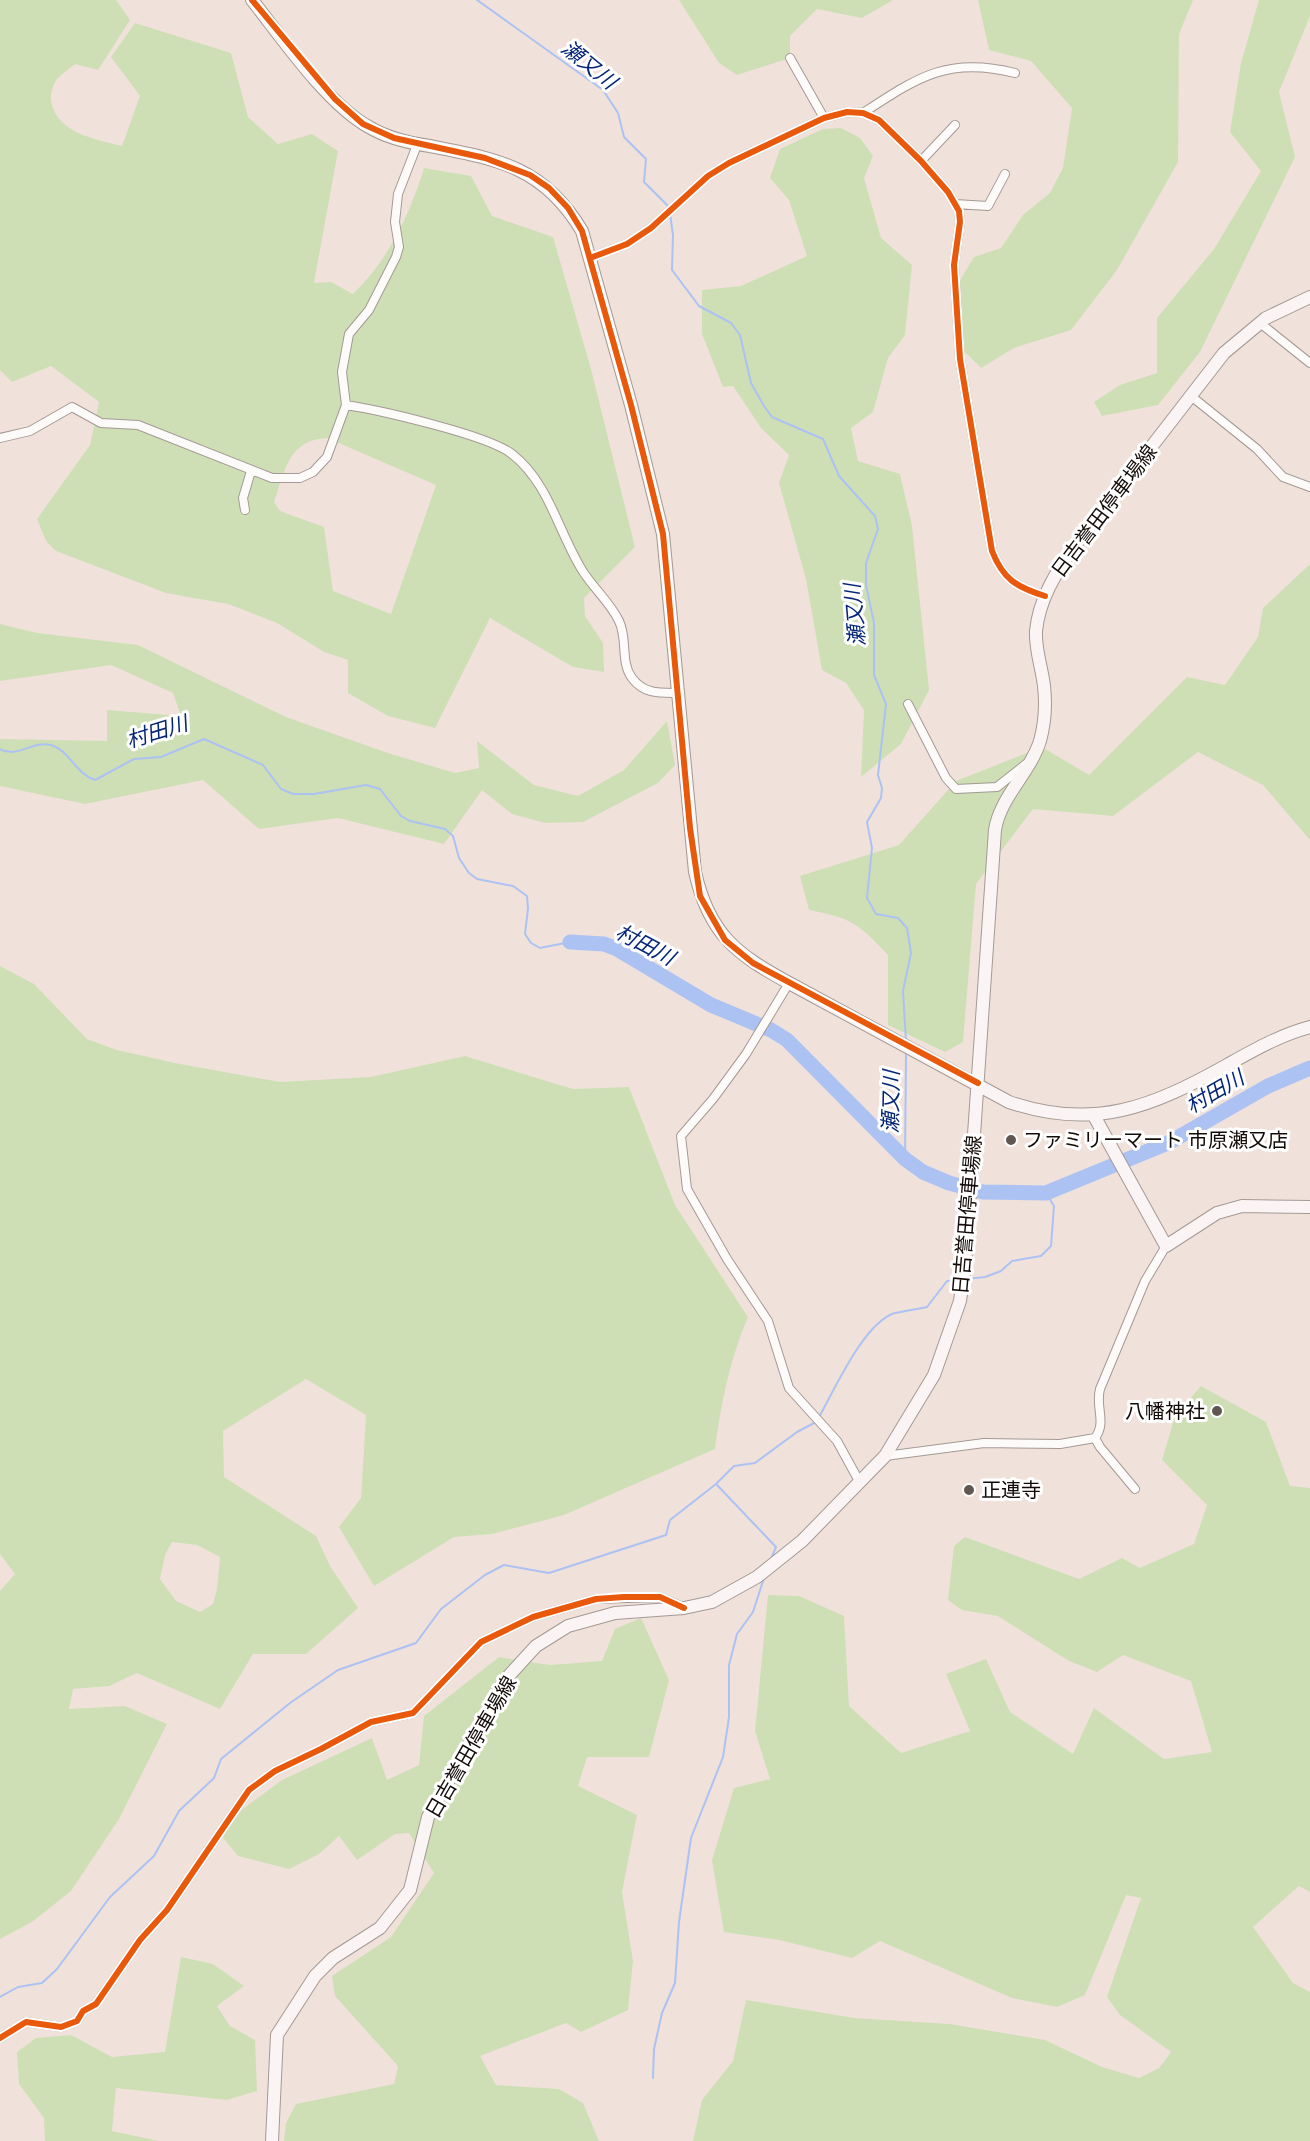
<svg xmlns="http://www.w3.org/2000/svg" width="1310" height="2141" font-family="Roboto,'Noto Sans JP',sans-serif">
  <style>
    .green { fill: #cedfb6; fill-rule: evenodd }
    .lines { fill: none; stroke-linecap: round; stroke-linejoin: round }
    .stream { stroke: #abc2f3; stroke-width: 2 }
    .river { stroke: #abc2f3; stroke-width: 15 }
    .street-casing { stroke: #a49994; stroke-width: 10 }
    .secondary-casing { stroke: #a49994; stroke-width: 14 }
    .street { stroke: #fdfbfa; stroke-width: 8 }
    .secondary { stroke: #faf5f4; stroke-width: 12 }
    .cycleway-casing { stroke: #fff; stroke-width: 10 }
    .cycleway { stroke: #e8590c; stroke-width: 6 }
    .poi-dot { fill: #605652; stroke: #fff; stroke-width: 2 }
    .labels { text-anchor: middle; dominant-baseline: central; stroke-width: 6; stroke-linejoin: round; paint-order: stroke }
    .street-label { font-size: 20px; fill: #130b08; stroke: #fff }
    .poi-label { font-size: 20px; fill: #130b08; stroke: #fff; text-anchor: start }
    .water-label { font-size: 21px; font-style: italic; fill: #052678; stroke: #fff }
  </style>
  <rect width="100%" height="100%" fill="#f0e2db"/>
  <path class="green" d="M0 0H116L130 20 98 70 75 64C69 69 62 74 57 79 53 85 50 94 51 101 57 133 94 139 122 146L140 96 111 57 135 23 231 53 248 117 278 144 312 134 338 151 314 283 331 282 353 294C388 261 410 214 424 168L471 176 492 216 553 237 591 369 635 547 584 598 585 616 603 643 604 672 573 667 490 618 435 728 388 716 348 693V660L324 652 277 623 228 604 166 593 56 551 46 541 37 519 90 445 99 402 51 366 12 382 0 370ZM327 438 436 485 391 614 333 591 324 527 280 511 274 502C285 471 288 440 327 438Z
    M679 0H893L862 18 817 9 790 36V58L737 75 719 63Z
    M978 0H1193L1179 34 1178 162 1117 270 1071 330 1014 348 981 368 957 344 959 282 974 257 1001 248 1023 215 1050 193 1063 168 1072 108 1031 61 989 50Z
    M1259 0H1310V16L1279 92 1295 157 1200 352 1158 405 1102 416 1094 402 1120 385 1157 373V318L1214 249 1261 171 1230 132 1241 63Z
    M841 128 860 138 873 156 864 178 881 238 912 265 905 335 888 358 873 412 851 428 858 461 900 474 912 526 929 690 901 744 861 777 864 710 846 683 822 670 806 579 779 483 789 455 761 428 733 386 723 387 702 334V290L741 286 807 256 789 200 770 178 780 149 823 129Z
    M1310 564V840L1263 785 1198 752 1113 816 1033 809 976 884 963 1042 945 1052 888 1025V955C858 923 851 918 809 910L800 876 899 845 956 781 1042 747 1089 775 1187 677 1225 685 1258 637 1263 608Z
    M0 624 37 633 138 645 286 717 388 753 455 773 479 768 477 741 534 785 578 796 624 770 667 721 675 765 658 783 583 822 545 823 512 814 482 790 444 844 338 818 259 829 203 780 85 804 0 786V739L107 741V710L181 716 173 693 111 665 0 681Z
    M0 966 34 984 87 1039 117 1050 175 1063 280 1082 371 1077 465 1056 573 1089 629 1087 675 1205 748 1317C730 1359 721 1403 715 1449L564 1515 492 1534 454 1537 374 1586 339 1527 361 1498 366 1415 306 1379 223 1431 224 1477 316 1536 330 1566 358 1608 306 1654H253L220 1709 137 1673 109 1686 73 1689 69 1709 125 1706 167 1724 119 1819 71 1891 32 1922 0 1939V1591L15 1574 0 1554ZM172 1542 197 1545 220 1557 217 1589 213 1604 200 1612 176 1601 160 1579 165 1555Z
    M1201 1386 1266 1422 1290 1486 1310 1488V1892L1299 1886 1253 1927 1293 1983 1310 1992V2141H693L702 2100 733 2061 746 2000 854 2018 950 2024 1045 2040 1102 2067 1139 2078 1159 2068 1171 2052 1120 2015 1107 1997 1141 1898 1126 1895 1085 1995 1057 2007 1012 1998 880 1941 852 1958 779 1940 724 1932 712 1860 734 1788 770 1779 755 1731 768 1595 799 1596 844 1616 849 1706 901 1753 970 1731 946 1674 986 1659 1010 1712 1073 1754 1094 1708 1164 1759 1212 1752 1191 1681 1123 1655 1097 1672 1069 1661 998 1616 962 1610 948 1600 954 1546 965 1537 1079 1579 1122 1558 1140 1568 1194 1544 1207 1505 1162 1460 1175 1416Z
    M641 1618 669 1680 649 1757H587L578 1786 637 1815 622 1892 633 1961 628 2010 581 2032 566 2023 480 2056 496 2085 559 2089 583 2103 599 2141H284L286 2123 296 2104 394 2084 398 2066 335 1996 332 1976 391 1937 434 1873 409 1833 395 1834 357 1860 339 1836 319 1854 289 1869 238 1856 216 1829 282 1780 372 1738 387 1780 419 1765 424 1716 499 1657 550 1665 602 1661 615 1629Z
    M181 1957 213 1964 244 1986 217 2006 230 2026 255 2040 257 2091 227 2100 116 2088 112 2131 159 2141H45L44 2118 19 2084 17 2052 36 2038 71 2035 112 2057 165 2052Z"/>
  <g class="lines">
    <path class="stream" d="M477 0 603 90 618 113 624 137 646 159 644 182 669 207
      M670 213 673 235 672 270 699 306 731 323 740 335 751 383 764 406 772 417 823 439 839 476 875 516 878 529 866 563V585L874 623V675L886 704 878 775 882 788 881 798 867 822 872 848 867 898 876 914 898 918 907 928 911 953 903 991 906 1041
      M0 749C18 759 32 740 51 745 69 750 76 774 95 780L134 759 161 757 204 739 263 765 281 789 293 794H314L366 785 380 789 401 816 410 821 445 829 453 836 459 858 469 873 477 879 513 886 527 896 528 909 525 934 531 943 540 948 570 942
      M905 1159 906 1052
      M966 1279 985 1277 1001 1271 1012 1261 1041 1256 1051 1246 1054 1206 1046 1193
      M819 1417C834 1391 864 1322 895 1313 905 1311 916 1309 927 1307L947 1281 957 1280
      M717 1485 776 1547 771 1559
      M0 1997 18 1987 42 1983 57 1969 110 1897 154 1856 179 1811 214 1778 221 1759 290 1703 338 1670 416 1643 441 1609 485 1575 504 1565 549 1573 666 1535 670 1520 716 1484 734 1466 755 1463 797 1432 816 1422
      M653 2078 654 2049 662 2013 675 1983 679 1922 691 1838 723 1757 729 1717V1665L737 1634 753 1612 764 1578"/>
    <path class="river" d="M570 942 604 944 617 949 711 1005 771 1030 787 1040 905 1159 923 1172 949 1183 983 1192 1046 1193 1170 1142 1268 1086 1310 1068"/>
    <defs>
      <path id="street" d="M790 58 824 118
        M863 113C918 77 948 56 1015 73
        M921 161 955 125
        M955 204 988 206 1005 174
        M590 258 627 244 651 228 708 176 729 163 824 118 847 112 863 113 879 120 921 161 948 192 959 211 960 222 954 265 960 359 992 551C1003 579 1016 587 1045 596
        M1260 323 1310 363
        M1191 396 1257 449 1283 477 1310 487
        M346 405C379 410 488 435 512 454 549 483 558 531 582 570 593 588 610 602 619 621 628 639 620 662 632 678 644 694 659 693 677 693
        M0 438 30 431 72 407 101 423 138 425 272 478H300L313 472 327 457 346 405 342 372 349 334 369 310 396 257 399 247 395 222 398 194 417 145
        M245 510 243 498 251 471
        M908 704 946 778 956 789 997 787 1026 764
        M789 983 746 1054 713 1099 681 1136 687 1189 727 1259 768 1321 789 1388 837 1441 859 1481
        M1095 1438 1100 1447 1135 1489
        M885 1456 984 1443 1060 1444 1095 1438C1107 1422 1095 1407 1100 1389L1145 1281 1166 1246
        M0 2038 26 2022 61 2027 77 2021 83 2011 96 2004 140 1940 167 1910 249 1790 275 1771 321 1749 371 1722 413 1713 481 1642 533 1617 596 1599 660 1597 683 1607"/>
      <path id="secondary" d="M252 0C282 38 327 104 369 127 387 138 409 143 430 146 498 159 544 167 582 231L631 405 663 534 695 872C709 934 736 954 789 983L1009 1102C1094 1131 1152 1107 1227 1065 1254 1050 1280 1035 1310 1027
        M1093 1114 1166 1246 1217 1213 1242 1206 1310 1207
        M272 2141 277 2035 315 1976 333 1958 380 1928 410 1890 428 1817 505 1680 536 1646 568 1626 615 1613 684 1608 712 1602 757 1577 802 1541 885 1456 934 1375 960 1301 965 1265 995 830C1000 797 1030 773 1040 741 1045 723 1046 704 1044 686 1042 668 1035 650 1036 631 1039 600 1055 574 1073 548L1224 353 1266 318 1310 297"/>
    </defs>
    <use href="#street" class="street-casing"/>
    <use href="#secondary" class="secondary-casing"/>
    <use href="#street" class="street"/>
    <use href="#secondary" class="secondary"/>
    <defs>
      <path id="cycleway" d="M252 0 335 99 363 124 394 138 485 158 530 175 549 188 568 208 582 231 631 405 663 534 690 828 700 896 725 940 753 963 978 1083
        M590 258 627 244 651 228 708 176 729 163 824 118 847 112 863 113 879 120 921 161 948 192 959 211 960 222 954 265 960 359 992 551C1003 579 1016 587 1045 596
        M0 2038 26 2022 61 2027 77 2021 83 2011 96 2004 140 1940 167 1910 249 1790 275 1771 321 1749 371 1722 413 1713 481 1642 533 1617 596 1599 624 1597H660L684 1608"/>
    </defs>
    <use href="#cycleway" class="cycleway-casing"/>
    <use href="#cycleway" class="cycleway"/>
  </g>
  <g class="poi-dot">
    <circle cx="1011" cy="1140" r="6"/>
    <circle cx="1217" cy="1411" r="6"/>
    <circle cx="969" cy="1490" r="6"/>
  </g>
  <g class="labels">
    <g class="street-label">
      <text transform="translate(1104 511) rotate(-53)">日吉誉田停車場線</text>
      <text transform="translate(967 1215) rotate(-85)">日吉誉田停車場線</text>
      <text transform="translate(471 1747) rotate(-60)">日吉誉田停車場線</text>
    </g>
    <g class="poi-label">
      <text x="1023" y="1140">ファミリーマート 市原瀬又店</text>
      <text x="1205" y="1411" text-anchor="end">八幡神社</text>
      <text x="981" y="1490">正連寺</text>
    </g>
    <g class="water-label">
      <text transform="translate(589 65) rotate(39)">瀬又川</text>
      <text transform="translate(855 615) rotate(-95)">瀬又川</text>
      <text transform="translate(157 732) rotate(-17)">村田川</text>
      <text transform="translate(645 945) rotate(28)">村田川</text>
      <text transform="translate(1215 1092) rotate(-30)">村田川</text>
      <text transform="translate(891 1102) rotate(-89)">瀬又川</text>
    </g>
  </g>
</svg>
